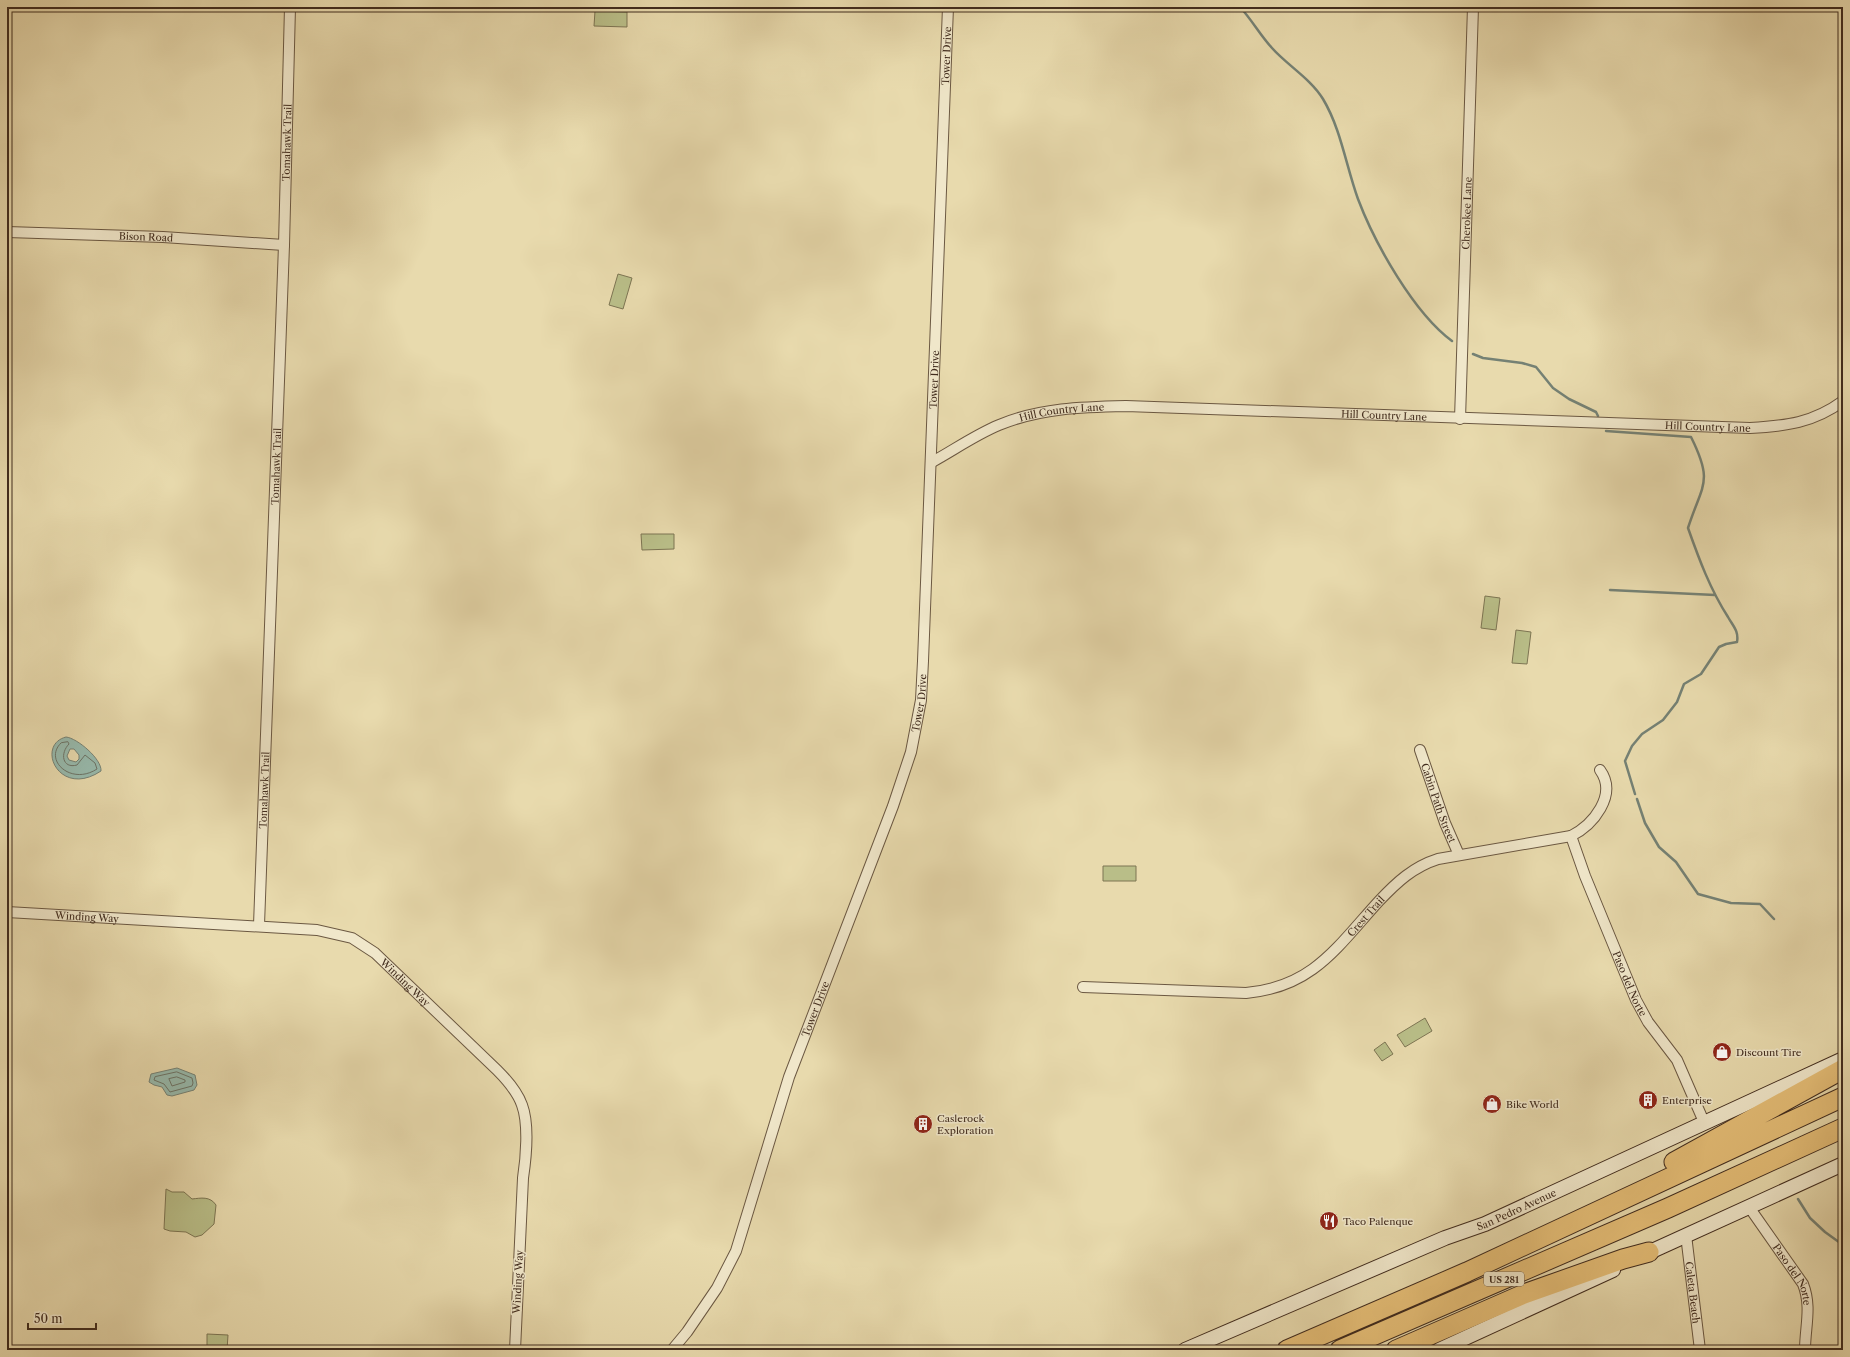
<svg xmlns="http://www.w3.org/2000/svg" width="1850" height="1357" font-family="'Libre Caslon Text',serif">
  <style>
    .green { fill: #b9be88; stroke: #7d7553 }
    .water { fill: #97baad; stroke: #758174; fill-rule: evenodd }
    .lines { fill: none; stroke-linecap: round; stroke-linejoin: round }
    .shore { stroke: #6c7366; stroke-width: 1 }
    .stream { stroke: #758174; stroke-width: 2.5 }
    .street-casing { stroke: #6b5842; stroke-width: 12 }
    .secondary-casing { stroke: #412c1e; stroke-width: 16 }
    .highway-casing { stroke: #412c1e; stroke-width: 21 }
    .street { stroke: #f0e7ca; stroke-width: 10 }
    .secondary { stroke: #f0e7ca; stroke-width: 14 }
    .highway { stroke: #e4bd76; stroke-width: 19 }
    .labels { text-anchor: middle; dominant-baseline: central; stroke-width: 3; stroke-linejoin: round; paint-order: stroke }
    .shield { fill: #f0e7ca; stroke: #766452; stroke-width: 1 }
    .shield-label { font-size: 9px; font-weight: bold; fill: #412c1e }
    .street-label { font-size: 10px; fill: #412c1e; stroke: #f0e7ca }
    .poi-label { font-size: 10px; fill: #412c1e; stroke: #f0e7ca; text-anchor: start }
  </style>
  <rect width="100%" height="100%" fill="#e8daad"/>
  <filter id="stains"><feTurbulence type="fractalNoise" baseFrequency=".005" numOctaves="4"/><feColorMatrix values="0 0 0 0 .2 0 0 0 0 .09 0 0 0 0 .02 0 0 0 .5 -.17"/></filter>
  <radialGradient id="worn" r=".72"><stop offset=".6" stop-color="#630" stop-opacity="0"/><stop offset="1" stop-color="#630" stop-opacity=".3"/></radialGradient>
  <path class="green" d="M595 11 627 12V27L594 26Z
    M618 274 632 278 623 309 609 305Z
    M641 534H674V549L642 550Z
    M1485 596 1500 598 1496 630 1481 628Z
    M1516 630 1531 632 1527 664 1512 663Z
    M1103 866H1136V881H1103Z
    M1425 1018 1432 1031 1405 1047 1397 1035Z
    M1385 1042 1393 1054 1382 1061 1374 1050Z
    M166 1189 172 1192H184L192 1199C201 1198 210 1196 216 1205L214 1224 202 1235 195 1237 186 1232 170 1231 164 1229Z
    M207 1334 228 1335 227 1350H207Z"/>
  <path class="water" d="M66 737C77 738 102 759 101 771 59 799 35 745 66 737ZM70 749H74L79 755V759L76 762 69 760 67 756Z
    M177 1068 195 1075 197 1085 194 1090 172 1096 167 1095 162 1087 154 1085 149 1082 151 1074Z"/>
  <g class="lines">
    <path class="shore" d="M68 742 69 744C60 753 62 769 77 765L85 755 95 763 97 769C71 786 43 760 61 743Z
      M177 1072 192 1078 193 1083 192 1086 170 1092 164 1084 154 1080 155 1077Z
      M177 1077 185 1080V1082L172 1086 169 1079Z"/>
    <path class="stream" d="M1240 7C1252 20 1260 35 1272 48 1287 65 1311 79 1323 99 1341 129 1346 166 1358 199 1375 244 1414 313 1452 341
      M1473 354 1483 358 1522 363 1536 367 1553 388 1569 399 1596 412 1598 416
      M1606 431 1691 437C1714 483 1702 484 1688 528 1699 559 1710 589 1728 617 1733 626 1739 631 1737 642L1726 644 1719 647 1701 674 1684 684 1677 702 1663 720 1642 734 1632 746 1625 761 1635 794
      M1610 590 1715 595
      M1637 799 1645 823 1659 847 1676 862 1698 894 1731 903 1760 904 1774 919
      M1798 1199 1810 1218 1825 1232 1843 1245"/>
    <defs>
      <g id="street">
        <path id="s1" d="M7 232 163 237 284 245"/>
        <path id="s2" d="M1460 419 1473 7"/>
        <path id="s3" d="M932 462C954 450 975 435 999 425 1040 408 1082 407 1126 406L1750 428C1786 426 1813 423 1843 401"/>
        <path id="s4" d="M1420 750 1445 823 1459 855"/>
        <path id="s5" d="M1571 836 1585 876 1636 1000 1648 1022 1677 1060 1704 1122"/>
        <path id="s6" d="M7 912 317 930 352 938 375 953 497 1070C507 1080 517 1091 522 1105 529 1124 526 1158 523 1178L515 1350"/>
        <path id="s7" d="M259 925 284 245 290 7"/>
        <path id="s8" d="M1083 987 1246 993C1313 987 1337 947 1379 901 1397 882 1413 867 1438 859L1571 836C1593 825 1618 795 1600 770"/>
        <path id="s9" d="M1749 1207 1803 1284C1812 1307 1805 1327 1805 1350"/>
        <path id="s10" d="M1686 1235 1700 1350"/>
        <path id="s11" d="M672 1350 687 1332 717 1288 736 1251 789 1077 893 806 911 752 921 700 923 661 948 7"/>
      </g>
      <g id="secondary">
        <path d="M1641 1256 1843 1164"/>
        <path id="s12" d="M1185 1350 1445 1238 1485 1224 1843 1059"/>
        <path d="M1439 1350 1613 1270"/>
      </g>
      <path id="highway" d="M1674 1162 1843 1069
        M1287 1350 1467 1272 1843 1097
        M1340 1350 1668 1208 1843 1128
        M1396 1350 1524 1294 1623 1259 1649 1252"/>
    </defs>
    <use href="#street" class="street-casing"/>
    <use href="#secondary" class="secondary-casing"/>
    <use href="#highway" class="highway-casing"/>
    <use href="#street" class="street"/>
    <use href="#secondary" class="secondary"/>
    <use href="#highway" class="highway"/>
  </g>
  <defs>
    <symbol id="shop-disc" viewBox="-11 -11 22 22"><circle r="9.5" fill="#8f2418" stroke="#f0e7ca"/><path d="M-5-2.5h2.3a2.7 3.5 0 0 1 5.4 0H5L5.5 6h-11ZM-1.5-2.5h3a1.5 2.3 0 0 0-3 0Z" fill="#fff"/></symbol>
    <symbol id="building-disc" viewBox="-11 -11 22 22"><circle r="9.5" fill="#8f2418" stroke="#f0e7ca"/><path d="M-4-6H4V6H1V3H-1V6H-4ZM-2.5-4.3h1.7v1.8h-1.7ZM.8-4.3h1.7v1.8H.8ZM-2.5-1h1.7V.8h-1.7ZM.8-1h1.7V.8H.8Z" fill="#fff"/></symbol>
    <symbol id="restaurant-disc" viewBox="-11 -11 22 22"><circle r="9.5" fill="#8f2418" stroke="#f0e7ca"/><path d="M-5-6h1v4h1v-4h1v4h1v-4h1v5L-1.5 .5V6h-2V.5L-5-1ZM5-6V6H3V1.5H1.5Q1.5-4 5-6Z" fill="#fff"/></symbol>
  </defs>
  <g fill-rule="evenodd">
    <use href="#shop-disc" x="1711" y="1041" width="22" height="22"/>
    <use href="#building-disc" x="1637" y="1089" width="22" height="22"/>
    <use href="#shop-disc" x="1481" y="1093" width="22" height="22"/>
    <use href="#building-disc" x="912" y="1113" width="22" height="22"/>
    <use href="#restaurant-disc" x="1318" y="1210" width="22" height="22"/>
  </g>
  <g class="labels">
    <rect class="shield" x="1484" y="1272" width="40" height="14" rx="3"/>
    <g class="shield-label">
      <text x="1504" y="1279">US 281</text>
    </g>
    <g class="street-label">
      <text stroke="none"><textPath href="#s11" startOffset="1345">Tower Drive</textPath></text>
      <text stroke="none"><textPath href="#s7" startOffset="783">Tomahawk Trail</textPath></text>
      <text stroke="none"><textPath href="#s2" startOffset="206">Cherokee Lane</textPath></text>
      <text stroke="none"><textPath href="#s1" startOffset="139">Bison Road</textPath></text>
      <text stroke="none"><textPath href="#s11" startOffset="1021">Tower Drive</textPath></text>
      <text stroke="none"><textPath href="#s3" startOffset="141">Hill Country Lane</textPath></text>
      <text stroke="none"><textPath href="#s3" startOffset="464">Hill Country Lane</textPath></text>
      <text stroke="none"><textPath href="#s3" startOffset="788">Hill Country Lane</textPath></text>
      <text stroke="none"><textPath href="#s7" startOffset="459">Tomahawk Trail</textPath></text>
      <text stroke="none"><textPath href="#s11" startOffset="697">Tower Drive</textPath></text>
      <text stroke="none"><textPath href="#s7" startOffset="135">Tomahawk Trail</textPath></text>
      <text stroke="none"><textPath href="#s4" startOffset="56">Cabin Path Street</textPath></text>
      <text stroke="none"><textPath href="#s6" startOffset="80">Winding Way</textPath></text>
      <text stroke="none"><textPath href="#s8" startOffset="310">Crest Trail</textPath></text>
      <text stroke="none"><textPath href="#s6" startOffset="416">Winding Way</textPath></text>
      <text stroke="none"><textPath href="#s5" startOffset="159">Paso del Norte</textPath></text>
      <text stroke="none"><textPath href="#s11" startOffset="373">Tower Drive</textPath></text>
      <text stroke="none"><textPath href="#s12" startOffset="360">San Pedro Avenue</textPath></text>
      <text stroke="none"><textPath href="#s9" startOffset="81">Paso del Norte</textPath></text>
      <text transform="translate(518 1282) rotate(-87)">Winding Way</text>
      <text stroke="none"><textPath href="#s10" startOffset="58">Caleta Beach</textPath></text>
    </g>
    <g class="poi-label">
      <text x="1736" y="1052">Discount Tire</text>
      <text x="1662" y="1100">Enterprise</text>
      <text x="1506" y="1104">Bike World</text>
      <text x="937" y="1118">Caslerock<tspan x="937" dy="12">Exploration</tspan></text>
      <text x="1343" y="1221">Taco Palenque</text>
    </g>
  </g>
  <rect width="1850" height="1357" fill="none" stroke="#e8daad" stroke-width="24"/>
  <rect x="8" y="8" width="1834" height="1341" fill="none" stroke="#412c1e" stroke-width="2"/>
  <rect x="12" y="12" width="1826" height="1333" fill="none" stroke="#412c1e"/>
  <path d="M28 1323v6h68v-6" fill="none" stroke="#412c1e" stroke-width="2"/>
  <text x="34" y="1323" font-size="12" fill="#412c1e" stroke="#f0e7ca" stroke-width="3" paint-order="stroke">50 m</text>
  <rect width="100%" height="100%" filter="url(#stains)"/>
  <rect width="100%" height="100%" fill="url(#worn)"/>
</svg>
